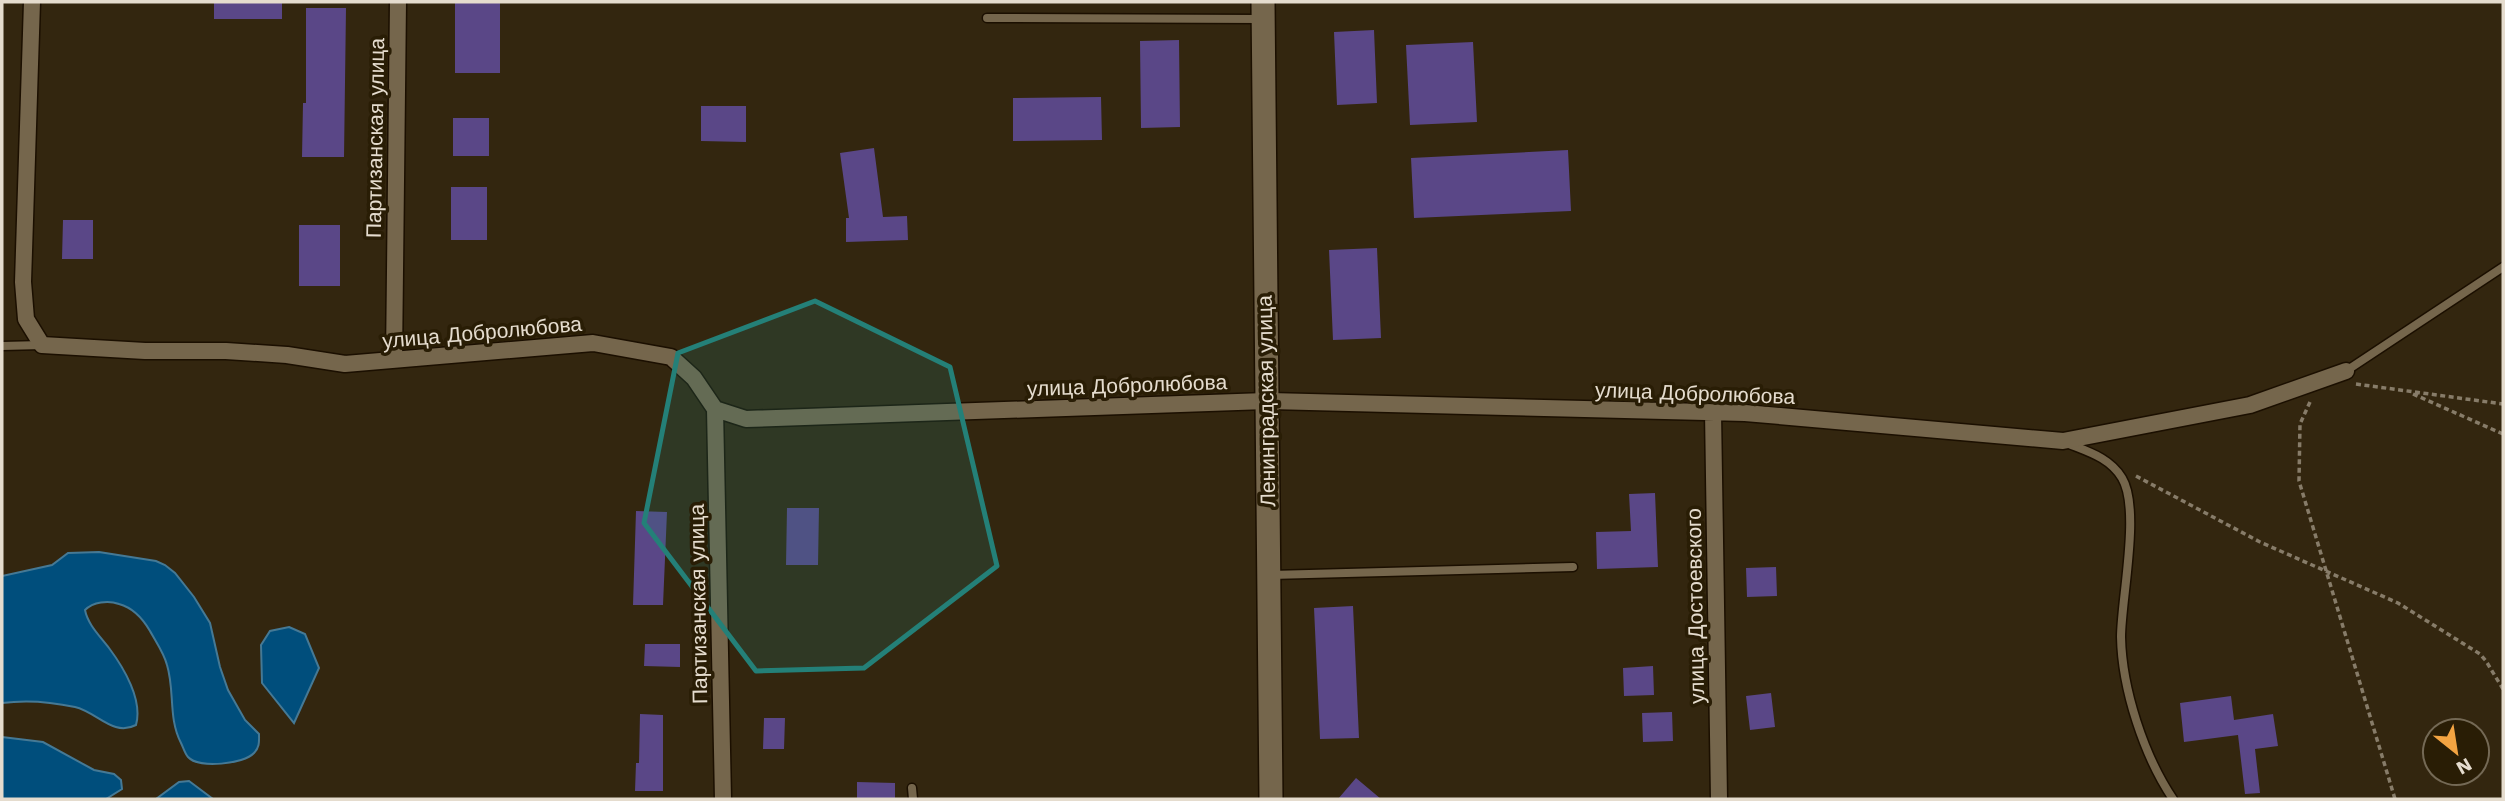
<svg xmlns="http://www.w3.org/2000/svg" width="2505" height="801" font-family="'Work Sans',sans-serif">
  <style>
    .water { fill: #004e7c; stroke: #457995; stroke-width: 2 }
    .building { fill: #5a4787 }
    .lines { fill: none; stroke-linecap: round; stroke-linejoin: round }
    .lane-casing { stroke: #1b0f00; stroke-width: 11 }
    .street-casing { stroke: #1b0f00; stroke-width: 19 }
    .secondary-casing { stroke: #1b0f00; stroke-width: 26 }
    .path { stroke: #877c69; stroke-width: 3.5; stroke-dasharray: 5 3.5; stroke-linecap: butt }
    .lane { stroke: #75664c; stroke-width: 8 }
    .street { stroke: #75664c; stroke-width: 16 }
    .secondary { stroke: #75664c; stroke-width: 23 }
    .marked { fill: #248078; fill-opacity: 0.2; stroke: #248078; stroke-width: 5; stroke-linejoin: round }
    .labels { text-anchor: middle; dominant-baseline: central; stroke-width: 7; stroke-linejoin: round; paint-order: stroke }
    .street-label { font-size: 21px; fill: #e5dcce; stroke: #291d05 }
  </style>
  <rect width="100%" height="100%" fill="#33260f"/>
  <path class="water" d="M99 552 156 561 165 565 175 573 194 597 210 623 220 667 228 690 245 720 259 734C259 741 260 747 254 753 244 764 199 769 188 757 185 754 183 747 181 743 168 718 175 691 167 665 164 653 156 642 150 631 143 619 134 608 119 604 108 600 93 602 85 610 88 625 100 636 109 648 124 668 143 700 136 725 113 737 97 712 75 707 52 702 24 700 2 703V576L52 565 68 553Z
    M289 627 305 634 319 668 294 723 262 683 261 645 270 631Z
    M2 737 43 742 94 770 114 774 121 780 122 789 106 799H2Z
    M189 781 213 799H156L179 782Z"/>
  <path class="building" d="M214 2H282V19H214Z
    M455 2H500V73H455Z
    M306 8H346L344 157H302L303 103H306Z
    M1374 30 1377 103 1337 105 1334 32Z
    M1179 40 1180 127 1141 128 1140 41Z
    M1473 42 1477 122 1410 125 1406 45Z
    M1101 97 1102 140 1013 141V98Z
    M701 106H746V142L701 141Z
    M453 118H489V156H453Z
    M874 148 883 217 907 216 908 240 846 242V218H849L840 153Z
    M1568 150 1571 211 1414 218 1411 158Z
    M451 187H487V240H451Z
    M63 220H93V259H62Z
    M299 225H340V286H299Z
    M1377 248 1381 338 1333 340 1329 250Z
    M1655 493 1658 567 1597 569 1596 532 1631 531 1629 494Z
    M787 508H819L818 565H786Z
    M636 511 667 512 663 605H633Z
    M1776 567 1777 596 1747 597 1746 568Z
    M1353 606 1359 738 1320 739 1314 608Z
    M645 644H680V667L644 666Z
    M1653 666 1654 695 1624 696 1623 668Z
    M1771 693 1775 727 1750 730 1746 696Z
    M2231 696 2234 720 2273 714 2278 746 2255 749 2260 793 2245 794 2238 735 2184 742 2180 703Z
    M1672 712 1673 741 1643 742 1642 713Z
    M640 714 663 715V791H635L636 763H639Z
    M764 718H785L784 749H763Z
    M1356 778 1381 799H1338Z
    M857 782 895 783V799H857Z"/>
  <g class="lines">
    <defs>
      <path id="lane" d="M987 18 1260 19
        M2 346 42 345
        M2346 371 2503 267
        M2069 444C2089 452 2110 458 2122 478 2141 509 2121 600 2121 637 2122 689 2144 756 2173 799
        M1271 575 1573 567
        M912 788 913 799"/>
      <path id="street" d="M32 2 23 282 26 319 42 345 145 351H226L287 355 345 364 593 343 671 357 694 378 715 409 746 419 1266 401 1745 413 2063 441 2250 405 2346 371
        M394 360 398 2
        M715 409 723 799
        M1713 412 1719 799"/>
      <path id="secondary" d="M1263 2 1271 799"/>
    </defs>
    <use href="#lane" class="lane-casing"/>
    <use href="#street" class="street-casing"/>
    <use href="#secondary" class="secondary-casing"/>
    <path class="path" d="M2356 384 2503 404
      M2413 394 2503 434
      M2310 402 2300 424 2299 481 2395 799
      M2136 476 2260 542 2398 603 2480 654 2486 661 2503 689"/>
    <use href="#lane" class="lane"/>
    <use href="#street" class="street"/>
    <use href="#secondary" class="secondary"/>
  </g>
  <path class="marked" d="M815 301 950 367 997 566 864 668 756 671 644 523 678 353Z"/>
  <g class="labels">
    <g class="street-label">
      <text transform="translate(375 138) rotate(-89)">Партизанская улица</text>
      <text transform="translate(482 332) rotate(-5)">улица Добролюбова</text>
      <text transform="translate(1127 385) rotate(-2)">улица Добролюбова</text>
      <text transform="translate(1695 393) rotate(2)">улица Добролюбова</text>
      <text transform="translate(1266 401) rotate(-91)">Ленинградская улица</text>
      <text transform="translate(698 604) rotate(-91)">Партизанская улица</text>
      <text transform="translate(1695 606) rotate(-91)">улица Достоевского</text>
    </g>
  </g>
  <rect width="2505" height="801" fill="none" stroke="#e5dcce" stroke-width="7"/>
  <g transform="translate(2456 752) rotate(150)"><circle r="33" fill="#291d05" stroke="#746955" stroke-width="2"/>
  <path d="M0-5L12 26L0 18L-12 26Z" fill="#f3a442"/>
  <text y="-10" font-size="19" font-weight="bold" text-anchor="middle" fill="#e5dcce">N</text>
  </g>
</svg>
